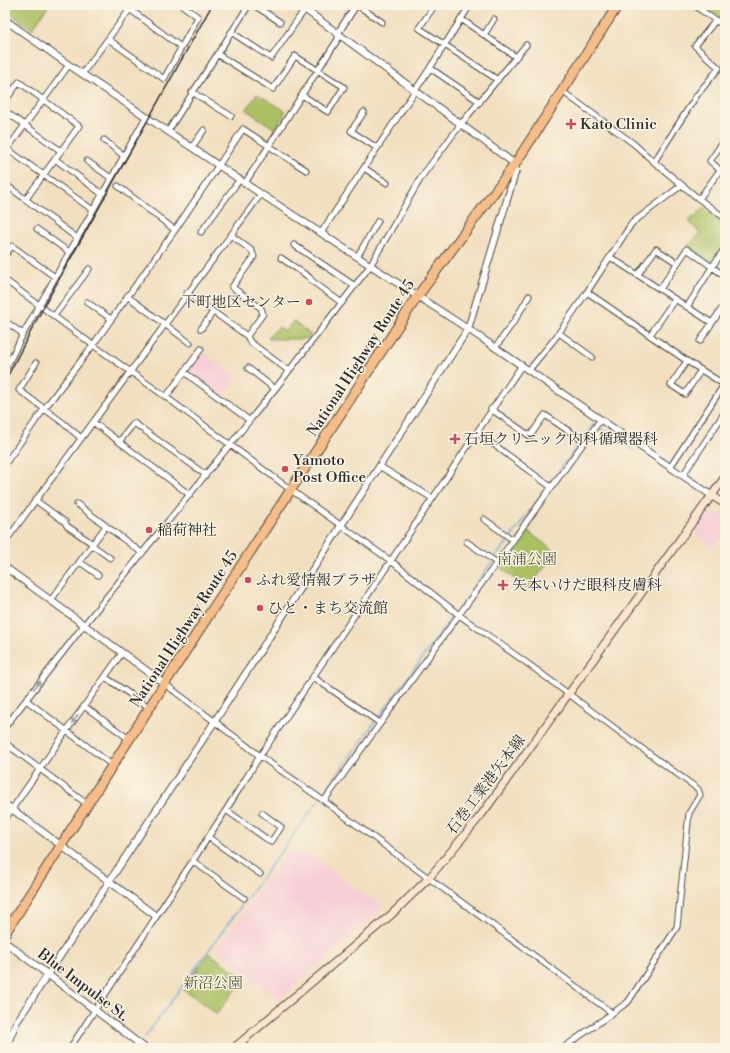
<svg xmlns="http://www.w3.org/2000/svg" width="730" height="1053" font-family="'Libre Bodoni','Noto Serif JP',serif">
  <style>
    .built { fill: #f6cfd6 }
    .green { fill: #aac064; stroke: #6a7648 }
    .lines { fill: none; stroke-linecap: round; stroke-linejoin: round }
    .stream { stroke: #64a3d6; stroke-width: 1.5 }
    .minor-casing { stroke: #494641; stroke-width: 7 }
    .tertiary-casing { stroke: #494641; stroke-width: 8 }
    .secondary-casing { stroke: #494641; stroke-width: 9 }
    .trunk-casing { stroke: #494641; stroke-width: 11 }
    .minor { stroke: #fff; stroke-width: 5 }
    .tertiary { stroke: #fff; stroke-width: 6 }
    .secondary { stroke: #fce5cf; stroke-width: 7 }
    .trunk { stroke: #f7bd88; stroke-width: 9 }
    .rail { stroke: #2b2b2b; stroke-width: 1.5 }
    .oneway { fill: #a0a0a0 }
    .poi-dot { fill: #d1495b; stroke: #fcf5e5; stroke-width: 1.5 }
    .labels { text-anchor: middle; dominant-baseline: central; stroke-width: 3; stroke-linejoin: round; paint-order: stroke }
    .poi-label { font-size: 15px; fill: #2b2b2b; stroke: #fcf5e5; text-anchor: start }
    .street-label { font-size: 15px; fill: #2b2b2b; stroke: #fcf5e5 }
    .park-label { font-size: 15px; fill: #51583c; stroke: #fcf5e5 }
  </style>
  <rect width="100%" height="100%" fill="#fcf5e5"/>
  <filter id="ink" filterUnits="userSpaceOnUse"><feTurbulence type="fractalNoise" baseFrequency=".025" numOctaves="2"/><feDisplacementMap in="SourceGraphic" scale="8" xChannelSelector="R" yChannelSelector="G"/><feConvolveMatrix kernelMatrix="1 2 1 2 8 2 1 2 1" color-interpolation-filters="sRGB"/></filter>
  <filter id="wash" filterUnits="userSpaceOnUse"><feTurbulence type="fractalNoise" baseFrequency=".012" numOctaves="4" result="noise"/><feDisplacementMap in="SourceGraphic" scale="16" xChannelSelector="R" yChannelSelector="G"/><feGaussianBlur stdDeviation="0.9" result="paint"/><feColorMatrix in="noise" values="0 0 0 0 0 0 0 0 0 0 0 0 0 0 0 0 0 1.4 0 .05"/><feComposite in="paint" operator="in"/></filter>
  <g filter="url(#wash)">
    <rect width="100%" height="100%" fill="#f1dfbf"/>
    <path class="built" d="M203 353 237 378 219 401 186 376Z
      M722 513 725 515V543L720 539 714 547 694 533 707 515Z
      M289 850 298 857 303 851 383 907 280 999 216 950Z"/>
    <path class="green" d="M6 5H49L32 29 7 12Z
      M699 5H725V24Z
      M257 94 286 111 275 129 246 110Z
      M704 208 718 219 725 222V243L714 261 710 262 687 246 700 234 689 221Z
      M293 321 311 335 308 339H269L268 337 279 327 285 331Z
      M526 530 556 552 528 589 499 567Z
      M209 953 244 978 217 1014 183 989Z"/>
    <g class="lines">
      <path class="stream" d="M583 438 593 424 634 450
        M550 483 581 441
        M511 537 548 486
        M494 559 509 540
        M457 611 492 562
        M378 719 454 614
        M321 797 375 722
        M145 1037 319 800"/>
    </g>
  </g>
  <g filter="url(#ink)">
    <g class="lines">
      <defs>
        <path id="minor" d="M124 5 181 47
          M254 5 280 22
          M357 5 382 22
          M435 5 419 28 498 80
          M694 5 725 27
          M461 19 516 57
          M231 32 271 58 305 9
          M484 35 494 19
          M108 39 164 79 198 17 182 5
          M217 54 273 89 295 56 344 87 328 112 302 95
          M430 68 480 102
          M82 74 133 5
          M562 91 634 144 654 162 699 199 725 218
          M192 92 231 116
          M5 101 19 82 79 126 26 199
          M5 111 61 151
          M364 112 351 131 377 148
          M168 131 249 5
          M104 140 124 156
          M192 147 204 130
          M7 149 93 210
          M5 152 69 65
          M55 159 102 194
          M87 161 111 178
          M654 162 697 95 719 68 695 46 716 20
          M364 168 387 183
          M245 183 338 39V33
          M5 184 77 238
          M118 186 175 230
          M699 199 720 170 710 161 725 139
          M37 229 69 252
          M201 232 240 179
          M321 233 430 68 470 5
          M231 235 252 251 254 257 232 287 261 308 263 314 247 336
          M294 245 355 286
          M725 248 712 267 725 276
          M5 255 12 246 55 277
          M357 257 378 221
          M610 257 712 323 725 304
          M281 258 309 277 312 281 342 303
          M638 274 656 249 677 263
          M5 280 93 345 166 397 291 490 391 561 459 615 531 666 640 747 698 789 700 795 689 813 677 927 628 1002 563 1048
          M660 289 687 249 712 267 687 307
          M587 292 632 223 682 185
          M187 293 247 336 250 342 289 371
          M127 296 190 343
          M87 302 111 319
          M54 316 89 269
          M5 321 23 334
          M201 329 213 312
          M559 333 592 357
          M650 335 675 299
          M700 341 712 323
          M495 348 515 320 529 296
          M687 361 671 385 685 394 701 370
          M36 363 19 390 62 422 81 438
          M248 368 275 389
          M5 370 23 334 146 117
          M529 370 556 337 587 292 687 361 725 385
          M184 372 249 420
          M166 397 201 349
          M491 409 530 436 545 415 585 442
          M93 422 190 495
          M477 432 551 487
          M119 442 134 423 206 475
          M5 464 44 409 93 345 175 230 243 129 306 170
          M379 466 432 498
          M671 466 725 383
          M683 475 725 412
          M35 500 65 522 67 526 93 544
          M77 504 142 553
          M484 519 513 540
          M5 542 261 194
          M467 542 497 563
          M92 545 110 558
          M80 562 98 575
          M51 600 106 526
          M105 677 150 708
          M313 677 380 723
          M165 684 260 756 324 801 612 1013
          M26 700 112 765
          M84 706 129 739
          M5 727 84 625 275 389 370 266 422 176 461 124 526 45
          M5 743 87 804
          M324 801 601 419
          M226 810 271 842 281 827 262 813
          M5 819 67 730 122 653
          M208 837 260 874
          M193 861 244 898
          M70 1048 226 810 260 756 522 365"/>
        <path id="tertiary" d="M5 20 69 65 261 194 468 329 711 495
          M338 33 356 5
          M5 567 165 684
          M5 804 156 916
          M5 942 145 1048
          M8 1048 9 1040 16 1023 215 721 468 329 516 170 515 164 299 5"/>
        <path id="secondary" d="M711 495 725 504
          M234 1048 392 914 429 878 482 814 725 477"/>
        <path id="trunk" d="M5 933 199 630 417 297 515 164 618 5"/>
      </defs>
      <use href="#minor" class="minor-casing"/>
      <use href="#tertiary" class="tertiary-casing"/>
      <use href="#secondary" class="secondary-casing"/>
      <use href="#trunk" class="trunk-casing"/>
      <use href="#minor" class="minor"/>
      <use href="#tertiary" class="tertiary"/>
      <use href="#secondary" class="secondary"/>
      <use href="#trunk" class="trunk"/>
      <path class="rail" d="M5 381 43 308 212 5"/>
    </g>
    <defs><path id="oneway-solid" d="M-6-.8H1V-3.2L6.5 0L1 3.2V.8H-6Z"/></defs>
    <g class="oneway">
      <use href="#oneway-solid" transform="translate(37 685) rotate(-52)"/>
      <use href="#oneway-solid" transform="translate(75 719) rotate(126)"/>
    </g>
  </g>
  <g class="poi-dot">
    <path d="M569 118h4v4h4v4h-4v4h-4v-4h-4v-4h4z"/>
    <circle cx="309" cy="302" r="4"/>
    <path d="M453 433h4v4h4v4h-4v4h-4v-4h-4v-4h4z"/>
    <circle cx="285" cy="469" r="4"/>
    <circle cx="149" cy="530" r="4"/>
    <circle cx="248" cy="580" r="4"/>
    <path d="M501 579h4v4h4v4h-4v4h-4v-4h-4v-4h4z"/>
    <circle cx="260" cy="608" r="4"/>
  </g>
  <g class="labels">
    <g class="poi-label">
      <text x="580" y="124">Kato Clinic</text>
      <text x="301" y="302" text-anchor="end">下町地区センター</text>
      <text x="464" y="439">石垣クリニック内科循環器科</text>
      <text x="293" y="460">Yamoto<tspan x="293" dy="17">Post Office</tspan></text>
      <text x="157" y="530">稲荷神社</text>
      <text x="256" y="580">ふれ愛情報プラザ</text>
      <text x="512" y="585">矢本いけだ眼科皮膚科</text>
      <text x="268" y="608">ひと・まち交流館</text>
    </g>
    <g class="street-label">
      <text transform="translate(361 358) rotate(-57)">National Highway Route 45</text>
      <text transform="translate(184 629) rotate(-57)">National Highway Route 45</text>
      <text transform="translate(486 785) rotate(-53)">石巻工業港矢本線</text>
      <text transform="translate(83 985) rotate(37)">Blue Impulse St.</text>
    </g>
    <g class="park-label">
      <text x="527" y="559">南浦公園</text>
      <text x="213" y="983">新沼公園</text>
    </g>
  </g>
  <rect width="730" height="1053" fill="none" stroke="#fcf5e5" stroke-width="20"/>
</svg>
